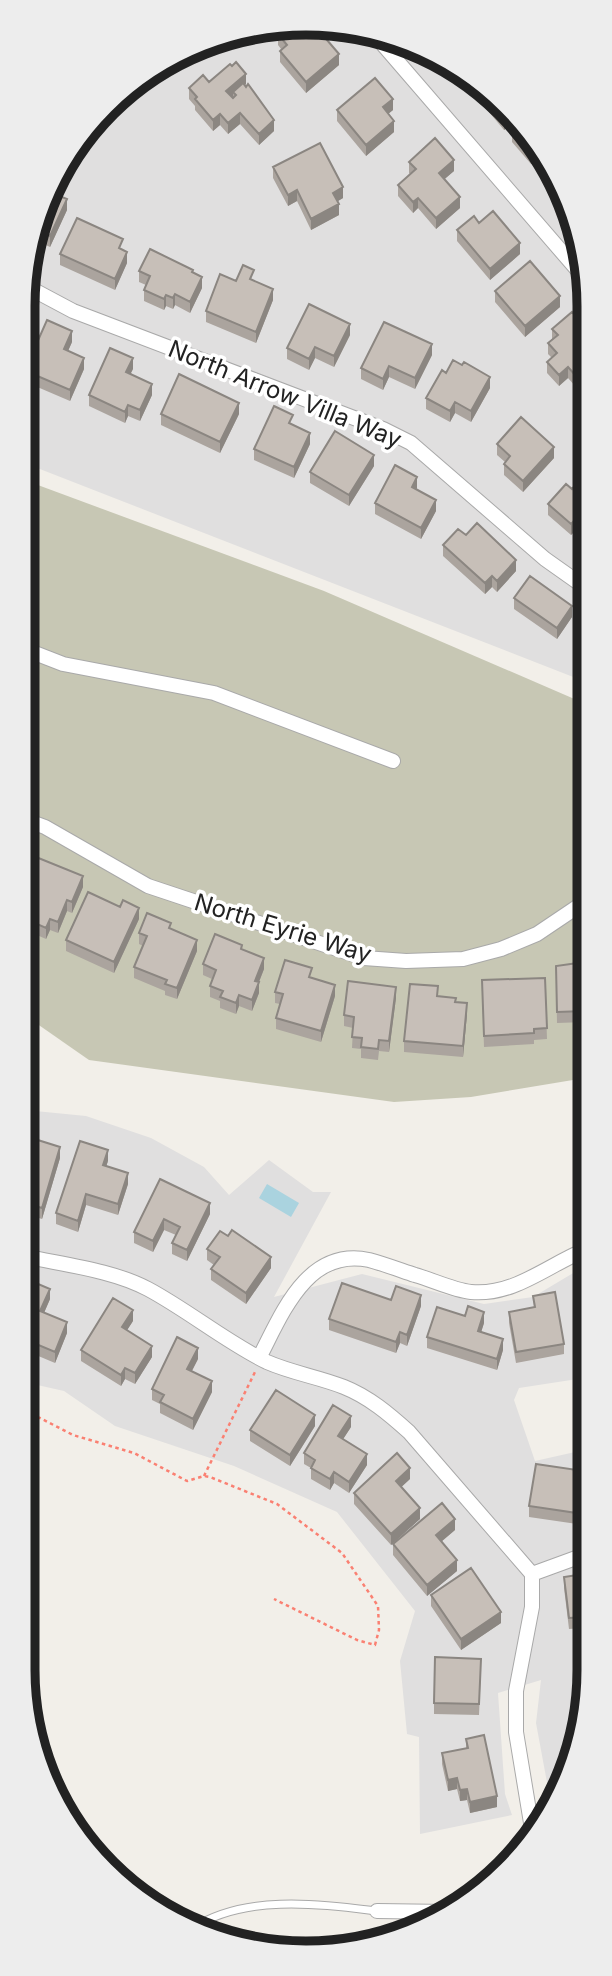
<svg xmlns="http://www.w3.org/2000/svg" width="612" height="1976" font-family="Inter,sans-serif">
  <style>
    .residential { fill: #e0dfdf }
    .construction { fill: #c7c7b4 }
    .water { fill: #aad3df }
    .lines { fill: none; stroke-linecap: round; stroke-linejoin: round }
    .lane-casing { stroke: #a9a9a9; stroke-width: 9 }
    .street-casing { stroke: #a9a9a9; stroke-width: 16 }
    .path { stroke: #fa8072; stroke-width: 2.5; stroke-dasharray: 3.5 3.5; stroke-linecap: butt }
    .lane { stroke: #fff; stroke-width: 7 }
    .street { stroke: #fff; stroke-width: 14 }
    .wall { fill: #aba49e }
    .shaded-wall { fill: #8b8681 }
    .building { fill: #c7bfb8; stroke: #8b8681; stroke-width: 2 }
    .labels { text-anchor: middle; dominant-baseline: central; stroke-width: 7; stroke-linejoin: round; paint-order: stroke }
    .street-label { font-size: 24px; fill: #222; stroke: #fff }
    .rim { fill: none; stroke: #222; stroke-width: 9 }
  </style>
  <rect width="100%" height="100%" fill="#f2efe9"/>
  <path class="residential" d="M251 28H362L447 61 519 119 568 197 587 269 586 682 27 464 28 250 71 148 149 70Z
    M25 1110 86 1116 151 1138 204 1167 229 1195 269 1160 313 1192H331L274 1297 362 1274 484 1304 533 1297 585 1266 584 1378 519 1388 514 1400 535 1461 584 1450V1726L551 1804 536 1723 541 1680 498 1693 505 1794 512 1815 420 1834 419 1737 407 1734 400 1661 415 1611 337 1512 234 1466 115 1426 64 1391 24 1382Z"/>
  <path class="construction" d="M27 481 324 591 586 704 585 1078 471 1097 394 1102 89 1060 33 1021 25 1010Z"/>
  <path class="water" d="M267 1184 299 1203 291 1217 259 1198Z"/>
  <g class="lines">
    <defs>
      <path id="lane" d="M193 1928C245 1894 319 1904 377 1911"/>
      <path id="street" d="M373 33 587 281
        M28 287 73 311 383 429 411 443 545 559 586 588
        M27 650 63 664 214 693 393 761
        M26 820 45 827 148 886 364 958 406 961 463 959 501 949 537 934 586 901
        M24 1256C65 1265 112 1270 148 1289 189 1311 226 1342 267 1362 292 1373 319 1377 344 1387 369 1397 389 1414 409 1432L532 1574V1607L516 1691V1732L533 1835
        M259 1358C282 1314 307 1247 369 1260 384 1264 400 1270 415 1275 433 1280 453 1290 471 1292 514 1296 548 1265 585 1250
        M532 1574 584 1555
        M377 1911 449 1912"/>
    </defs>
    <use href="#lane" class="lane-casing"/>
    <use href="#street" class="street-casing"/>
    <path class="path" d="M24 1413 40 1418 73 1435 134 1453 187 1481 204 1476 210 1477 277 1504 342 1553 378 1606 379 1630 375 1645 357 1640 274 1599
      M204 1476 255 1372"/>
    <use href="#lane" class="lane"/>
    <use href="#street" class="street"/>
  </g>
  <path class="wall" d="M332 28V35L327 40 339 65 306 93 280 62V51L281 49 278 45V34Z
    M462 73 518 118 504 130 462 80Z
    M209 82 246 84 245 85 274 131 259 145 240 124 228 134 220 125 213 131 195 110V106L189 99V88Z
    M337 110H393L388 114 394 132 366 156 337 121Z
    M521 123 555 176 539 158 531 164 512 142V131Z
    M409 162 454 171 444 179 460 208 436 229 418 208 413 213 398 196V185L410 174 409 173Z
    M273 167 343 198 338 201 339 215 311 230 297 201 288 206 273 178Z
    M52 193 67 210 50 247 33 239Z
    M479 223 520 254 490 280 457 241V230Z
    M123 250 127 263 115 290 60 265V254Z
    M139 271 193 273 202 288 190 313 175 305 173 309 166 306 164 310 144 301V290L146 285 139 282Z
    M236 281H254L273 300 256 343 206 322V311Z
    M495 291 560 307 525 337 495 302Z
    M587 328 583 395 568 378 559 386 547 373V362L552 358 548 354V343L552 339V329Z
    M350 335 334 367 315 358 309 370 287 359V348Z
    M72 342 68 351 84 369 70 401 28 383V363Z
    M432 355 415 389 389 377 383 390 361 379V368Z
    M133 369 131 373 152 395 140 421 128 416 125 423 89 406V395Z
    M446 373 490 388 471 422 455 413 450 422 426 409V398Z
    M161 414H239L220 453 161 425Z
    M293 425 310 444 294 478 254 460V449Z
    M497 444 554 458 523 492 504 475V464L505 462 497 455Z
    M374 466 349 506 310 483V472Z
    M586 480V541L575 531 571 535 548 515V504Z
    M417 488 416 490 436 511 421 539 375 514V503Z
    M466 535 516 571 497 592 492 587 485 594 443 556V545Z
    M514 598 572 617 557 639 514 609Z
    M26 868 83 887 72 913 67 911 58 933 50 930 46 939 30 932V930L26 928Z
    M139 919 114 973 66 951V940Z
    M171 929 197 951 177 999 165 995V991L134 978V967L143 946 139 944V933Z
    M242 950 264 969 259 982V993L252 1011 239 1006 236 1014 220 1008V1001L210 997V986L212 979 203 975V964Z
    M585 962V1022L557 1023 556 966Z
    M312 978 335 996 321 1042 276 1029V1018L280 1004 275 1003V992Z
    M545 978 547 1039 534 1040V1044L484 1047 482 991Z
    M438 996 455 1002 467 1014 463 1057 404 1052V1041Z
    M396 998 389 1052 379 1051 378 1060 361 1058V1049L352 1048 353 1028 344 1026V1015Z
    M25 1136 60 1158 42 1219 25 1214V1202L28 1190 25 1189Z
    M108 1161 106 1166 128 1184 118 1215 86 1205 78 1232 56 1224V1213Z
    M160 1179 210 1214 187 1261 172 1254V1243L176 1235 164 1230 153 1252 134 1243V1232Z
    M207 1249 271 1268 246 1304 211 1280V1269L214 1265 207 1260Z
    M585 1267V1322L577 1321V1310Z
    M24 1296 50 1299 44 1313 67 1333 55 1363 24 1350Z
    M533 1296 564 1344V1354L516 1363 509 1323V1312L534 1307Z
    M421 1306 407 1346 400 1343 396 1353 329 1330V1319Z
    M133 1321 127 1330 152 1357 135 1384 125 1379 121 1386 81 1361V1350Z
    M484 1323 481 1332 503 1350 497 1370 427 1348V1337Z
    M198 1359 192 1371 212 1392 193 1430 160 1413V1404L152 1400V1389Z
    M315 1426 290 1466 250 1441V1430Z
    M351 1427 343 1439 367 1465 349 1493 334 1483 330 1490 311 1479V1468L304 1464V1453Z
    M410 1479 401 1487 420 1519 391 1545 354 1504V1493Z
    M584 1482 577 1524 529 1517V1506Z
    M455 1530 441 1542 457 1571 427 1596 393 1555V1544Z
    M584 1574V1628L569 1629 564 1588V1577Z
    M431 1595 501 1623 461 1650 431 1606Z
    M481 1670 479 1715 434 1714V1703Z
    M466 1739 497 1807 470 1813 467 1800 460 1801 457 1789 448 1791 442 1764V1753L466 1748Z"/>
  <path class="shaded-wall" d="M327 28H332V35L321 44V33Z
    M339 54V65L306 93V82Z
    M246 74V84L235 94 233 92V96L226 102V91Z
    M393 99V110L383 118V107Z
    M240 113V124L228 134V123Z
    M511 113 518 118 504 130V119Z
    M220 114V125L213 131V120Z
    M274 120V131L259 145V134Z
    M394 121V132L366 156V145Z
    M537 148 539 152V158L531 164V153Z
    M454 160V171L439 184V173Z
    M343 187V198L333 204V193Z
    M297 190V201L288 206V195Z
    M460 197V208L436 229V218Z
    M418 198V208L413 213V202Z
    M67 199V210L50 247V236Z
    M339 204V215L311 230V219Z
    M520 243V254L490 280V269Z
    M127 252V263L115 290V279Z
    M202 277V288L190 313V302Z
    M273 289V300L256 343V332Z
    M175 294V305L173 309V298Z
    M166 295V306L164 310V299Z
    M560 296V307L525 337V326Z
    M350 324V335L334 367V356Z
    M72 331V342L64 360V349Z
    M432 344V355L415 389V378Z
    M315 347V358L309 370V359Z
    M84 358V369L70 401V390Z
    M133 358V369L126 382V372Z
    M389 366V377L383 390V379Z
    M568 367V378L559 386V375Z
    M490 377V388L471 422V411Z
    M587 381V392L583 395V384Z
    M152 384V395L140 421V410Z
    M455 402V413L450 422V411Z
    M239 403V414L220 453V442Z
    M128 405V416L125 423V412Z
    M310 433V444L294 478V467Z
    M554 447V458L523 492V481Z
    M374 455V466L349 506V495Z
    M417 477V488L412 498V487Z
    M436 500V511L421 539V528Z
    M575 520V531L571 535V524Z
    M516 560V571L497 592V581Z
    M492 576V587L485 594V583Z
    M572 606V617L557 639V628Z
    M83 876V887L72 913V902Z
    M67 900V911L58 933V922Z
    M139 908V919L114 973V962Z
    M50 919V930L46 939V928Z
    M197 940V951L177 999V988Z
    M264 958V969L255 992V981Z
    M259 982V993L252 1011V1000Z
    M335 985V996L321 1042V1031Z
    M396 987V998L389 1052V1041Z
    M239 995V1006L236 1014V1003Z
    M467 1003V1014L463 1057V1046Z
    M60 1147V1158L42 1219V1208Z
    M108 1150V1161L103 1176V1165Z
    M128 1173V1184L118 1215V1204Z
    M86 1194V1205L78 1232V1221Z
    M210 1203V1214L187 1261V1250Z
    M164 1219V1230L153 1252V1241Z
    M271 1257V1268L246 1304V1293Z
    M50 1289V1299L40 1322V1311Z
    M421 1295V1306L407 1346V1335Z
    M133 1310V1321L122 1338V1327Z
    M484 1312V1323L478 1342V1331Z
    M67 1322V1333L55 1363V1352Z
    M400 1332V1343L396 1353V1342Z
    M503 1339V1350L497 1370V1359Z
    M152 1346V1357L135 1384V1373Z
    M198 1348V1359L187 1380V1369Z
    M125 1368V1379L121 1386V1375Z
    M212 1381V1392L193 1430V1419Z
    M315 1415V1426L290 1466V1455Z
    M351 1416V1427L338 1447V1436Z
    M367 1454V1465L349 1493V1482Z
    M410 1468V1479L396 1492V1481Z
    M584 1471V1482L577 1524V1513Z
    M334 1472V1483L330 1490V1479Z
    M420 1508V1519L391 1545V1534Z
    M455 1519V1530L436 1546V1535Z
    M457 1560V1571L427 1596V1585Z
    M501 1612V1623L461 1650V1639Z
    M457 1778V1789L448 1791V1780Z
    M467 1789V1800L460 1801V1790Z
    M497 1796V1807L470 1813V1802Z"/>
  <path class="building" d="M284 28H327L321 33 339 54 306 82 280 51 287 45 278 34Z
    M236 62 246 74 226 91 233 98 236 95 233 92 243 83 246 87 248 84 274 120 259 134 240 113 228 123 220 114 213 120 195 99 197 97 189 88 203 75 209 82 230 64 232 66Z
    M375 78 393 99 383 107 394 121 366 145 337 110Z
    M472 80 511 113 504 119Z
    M521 123 537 148 531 153 512 131Z
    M435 138 454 160 439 173 460 197 436 218 418 198 413 202 398 185 416 169 409 162Z
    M320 143 343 187 333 193 339 204 311 219 297 190 288 195 273 167Z
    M52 193 67 199 50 236 37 230Z
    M493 211 520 243 490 269 457 230 474 216 479 223Z
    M77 218 123 239 119 248 127 252 115 279 60 254Z
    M150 249 193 270 192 272 202 277 190 302 175 294 173 298 166 295 164 299 144 290 150 276 139 271Z
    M530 261 560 296 525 326 495 291Z
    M243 265 254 270 250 279 273 289 256 332 206 311 220 274 236 281Z
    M309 304 350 324 334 356 315 347 309 359 287 348Z
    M572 312 587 328V381L583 384 568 367 559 375 547 362 557 353 548 343 558 335 552 329Z
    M47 320 72 331 64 349 84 358 70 390 28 372V363Z
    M384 322 432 344 415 378 389 366 383 379 361 368Z
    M110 348 133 358 126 372 152 384 140 410 128 405 125 412 89 395Z
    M453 360 462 365 464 362 490 377 471 411 455 402 450 411 426 398 442 370 446 373Z
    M179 374 239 403 220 442 161 414Z
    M274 406 293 415 289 423 310 433 294 467 254 449Z
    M521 417 554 447 523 481 504 464 510 456 497 444Z
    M335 431 374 455 349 495 310 472Z
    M395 465 417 477 412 487 436 500 421 528 375 503Z
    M583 476 586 480V530L575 520 571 524 548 504 566 484 572 489Z
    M477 523 516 560 497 581 492 576 485 583 443 545 458 529 466 535Z
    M530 576 572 606 557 628 514 598Z
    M31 855 83 876 72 902 67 900 58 922 50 919 46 928 30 921 31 919 26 917V868Z
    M88 892 120 907 123 900 139 908 114 962 66 940Z
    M147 913 171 923 169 928 197 940 177 988 165 984 167 980 134 967 147 936 139 933Z
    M215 934 242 945 241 949 264 958 255 981 259 982 252 1000 239 995 236 1003 220 997 223 991 210 986 216 970 203 964Z
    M285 960 312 968 309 977 335 985 321 1031 276 1018 283 994 275 992Z
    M585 962V1011L557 1012 556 966Z
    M545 978 547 1028 534 1029V1033L484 1036 482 980Z
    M348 981 396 987 389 1041 379 1040 378 1049 361 1047 362 1038 352 1037 354 1017 344 1015Z
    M410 984 438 986 437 996 456 998 455 1002 467 1003 463 1046 404 1041Z
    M25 1136 60 1147 42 1208 25 1203 31 1180 25 1179Z
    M80 1141 108 1150 103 1165 128 1173 118 1204 86 1194 78 1221 56 1213Z
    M160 1179 210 1203 187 1250 172 1243 180 1227 164 1219 153 1241 134 1232Z
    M232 1230 271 1257 246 1293 211 1269 220 1257 207 1249 220 1231 228 1236Z
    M585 1267V1311L577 1310Z
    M31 1281 50 1289 40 1311 67 1322 55 1352 24 1339 29 1328 24 1326V1320L28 1309 24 1308V1296Z
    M342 1283 391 1300 396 1286 421 1295 407 1335 400 1332 396 1342 329 1319Z
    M555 1292 564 1344 516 1352 509 1312 535 1307 533 1296Z
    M113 1298 133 1310 122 1327 152 1346 135 1373 125 1368 121 1375 81 1350Z
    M468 1306 484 1312 478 1331 503 1339 497 1359 427 1337 437 1307 465 1316Z
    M177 1337 198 1348 187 1369 212 1381 193 1419 160 1402 164 1395 152 1389Z
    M276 1390 315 1415 290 1455 250 1430Z
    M333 1405 351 1416 338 1436 367 1454 349 1482 334 1472 330 1479 311 1468 315 1460 304 1453Z
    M397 1453 410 1468 396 1481 420 1508 391 1534 354 1493Z
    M536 1464 584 1471 577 1513 529 1506Z
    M442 1503 455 1519 436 1535 457 1560 427 1585 393 1544Z
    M471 1568 501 1612 461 1639 431 1595Z
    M584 1574V1617L569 1618 564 1577Z
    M435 1657 481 1659 479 1704 434 1703Z
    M484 1735 497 1796 470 1802 467 1789 460 1790 457 1778 448 1780 442 1753 468 1748 466 1739Z"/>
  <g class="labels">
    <g class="street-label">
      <text transform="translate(285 394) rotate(22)">North Arrow Villa Way</text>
      <text transform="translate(283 928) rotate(17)">North Eyrie Way</text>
    </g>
  </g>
  <path d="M0 0H612V1976H0ZM306 35H306A271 271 0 0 1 577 306V1670A271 271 0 0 1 306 1941H306A271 271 0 0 1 35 1670V306A271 271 0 0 1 306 35Z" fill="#ededed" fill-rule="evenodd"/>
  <path class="rim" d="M306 35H306A271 271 0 0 1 577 306V1670A271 271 0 0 1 306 1941H306A271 271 0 0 1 35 1670V306A271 271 0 0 1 306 35Z"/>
</svg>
